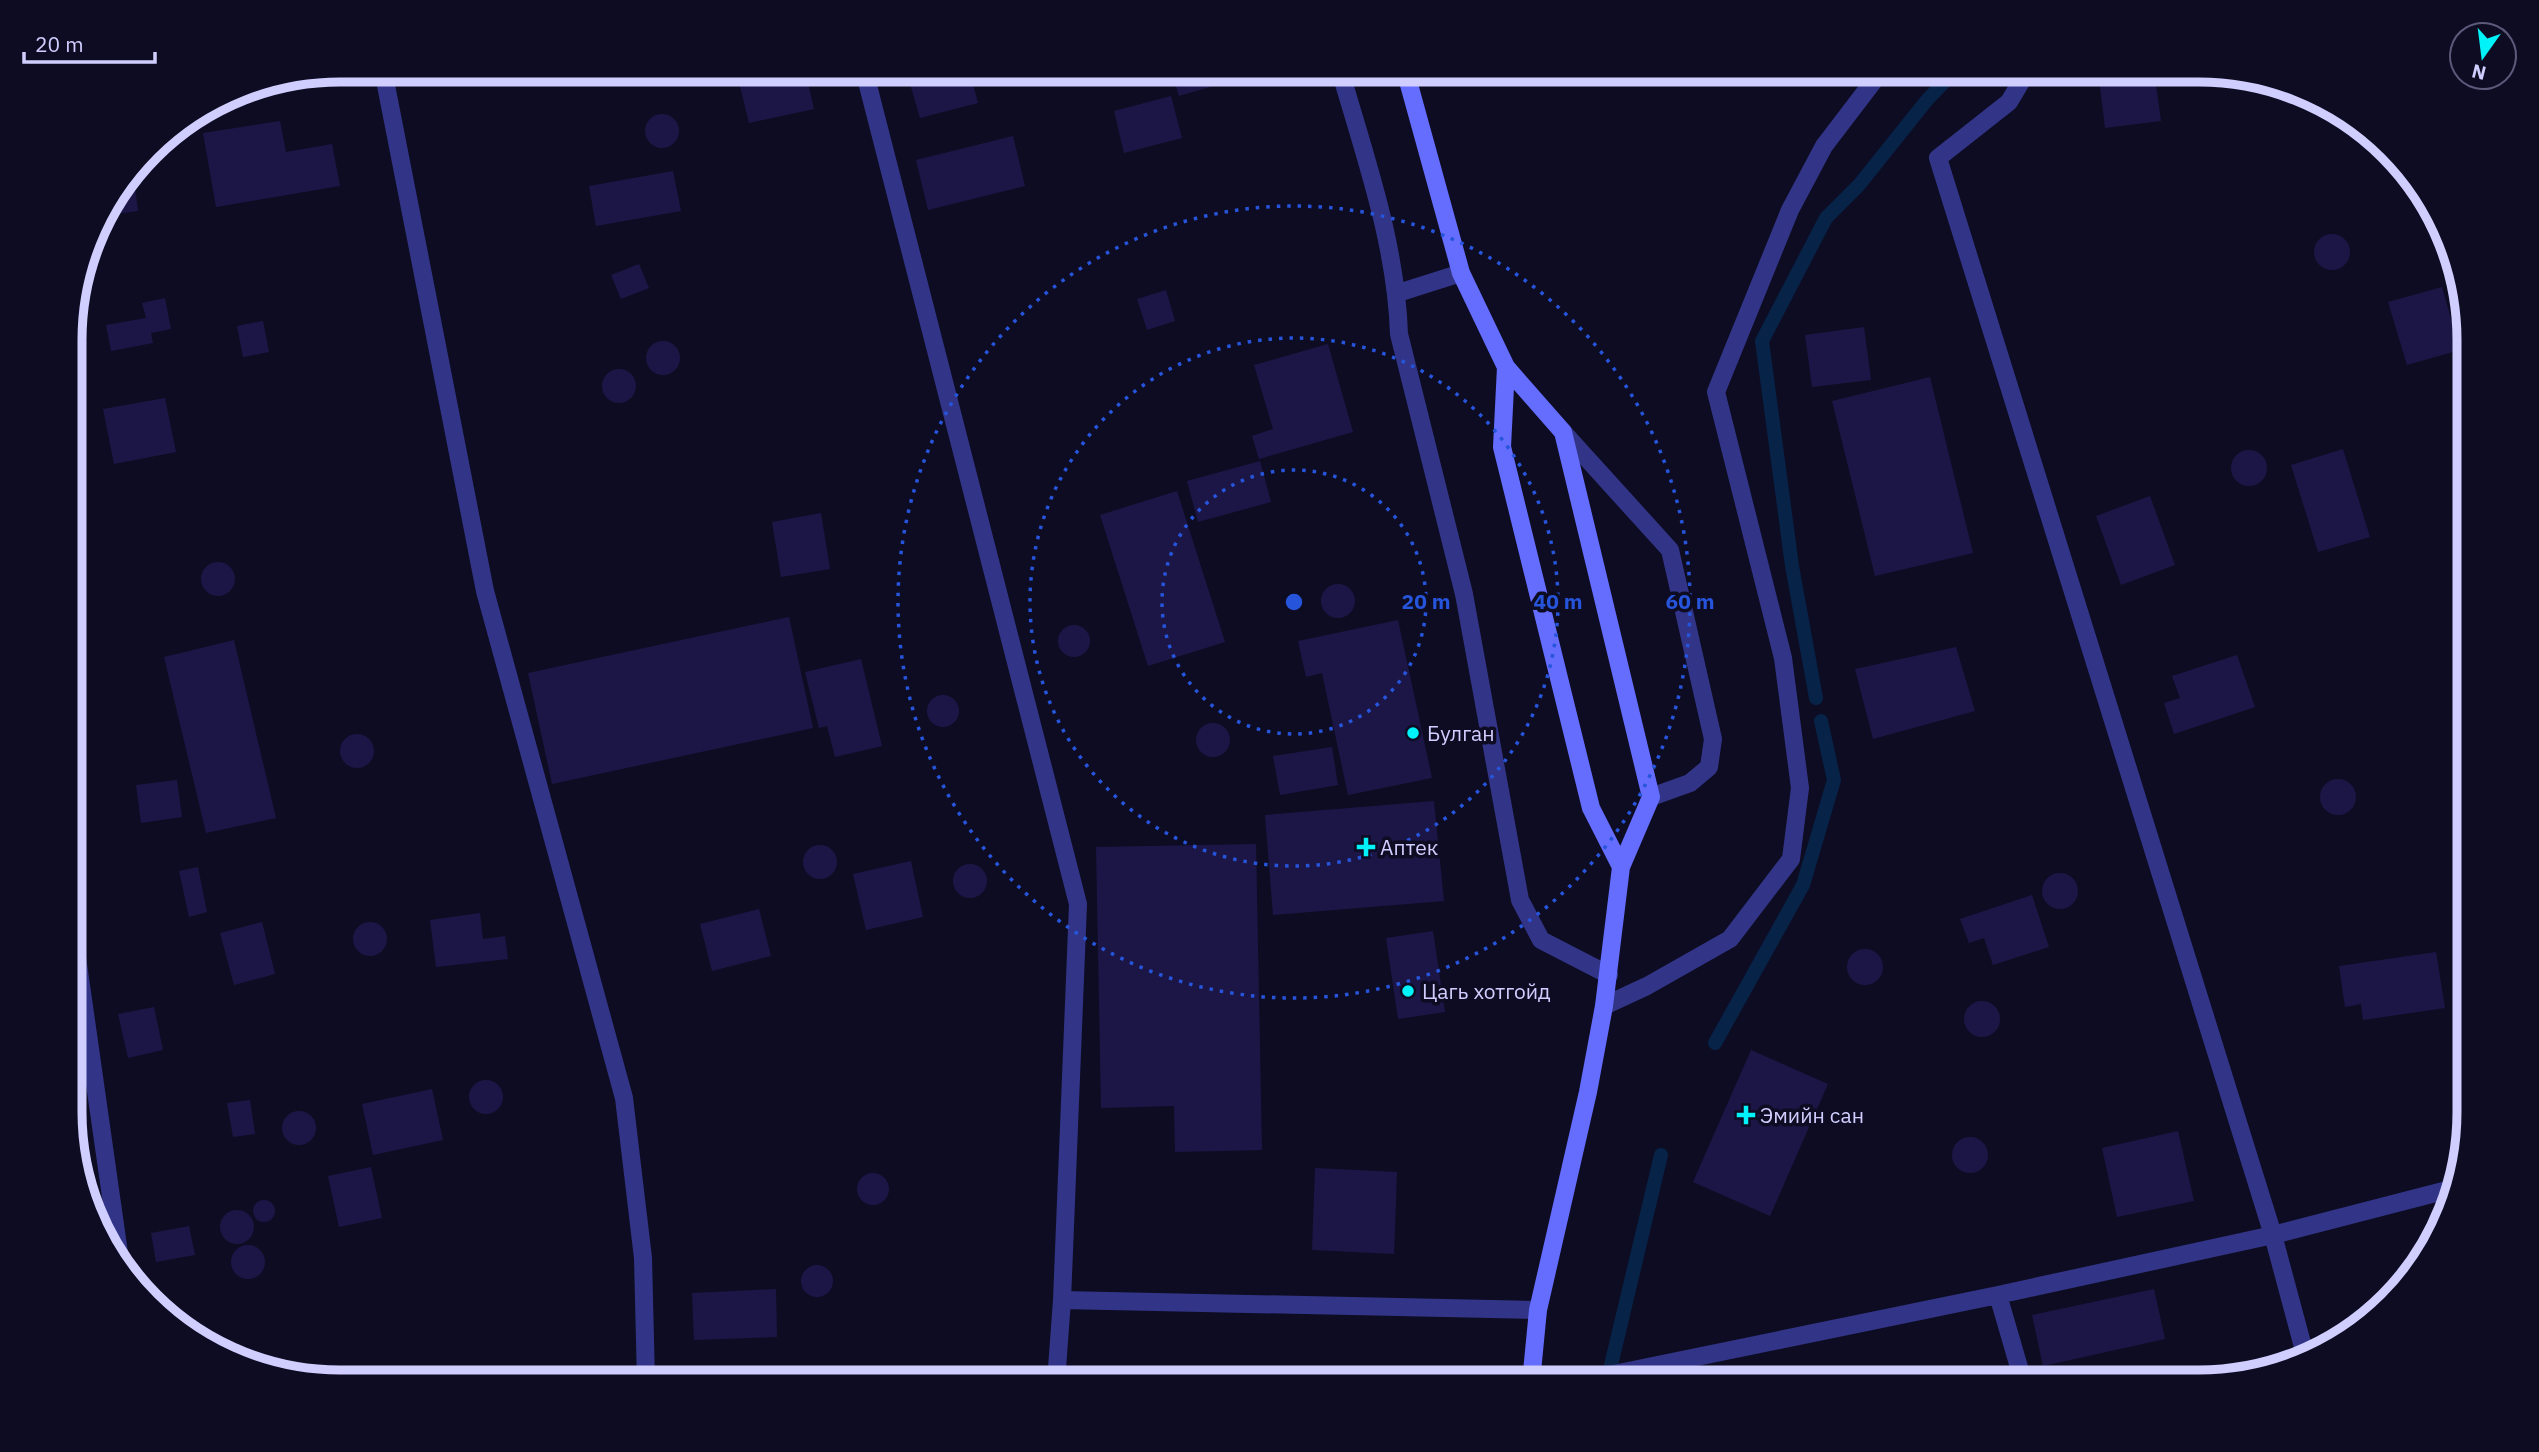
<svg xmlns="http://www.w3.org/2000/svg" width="2539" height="1452" font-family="'IBM Plex Sans',sans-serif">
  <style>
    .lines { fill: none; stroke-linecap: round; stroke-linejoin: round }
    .stream { stroke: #072347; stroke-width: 14 }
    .building { fill: #1c1646 }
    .street { stroke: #323587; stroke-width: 18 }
    .secondary { stroke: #656dff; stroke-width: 18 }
    .ring { fill: none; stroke: #2654da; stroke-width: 3.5; stroke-dasharray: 3.5 7 }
    .poi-dot { fill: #00f3f9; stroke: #0e0c23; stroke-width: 2.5 }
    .labels { text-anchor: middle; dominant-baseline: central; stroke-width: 7; stroke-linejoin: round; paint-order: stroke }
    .poi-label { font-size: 21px; fill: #d0ceff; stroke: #0e0c23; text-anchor: start }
    .rim { fill: none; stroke: #d0ceff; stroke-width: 9 }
    .centre { fill: #2654da; stroke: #0e0c23; stroke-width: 3.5 }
    .ring-label { font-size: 21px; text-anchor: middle; font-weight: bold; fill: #2654da; stroke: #0e0c23; stroke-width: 7; stroke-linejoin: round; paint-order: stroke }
  </style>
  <rect width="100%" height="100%" fill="#0e0c23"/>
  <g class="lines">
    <path class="stream" d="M1816 698 1792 566 1762 341 1826 218 1859 185 1927 100 1956 70
      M1715 1043 1803 885 1834 780 1821 721
      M1607 1382 1661 1155"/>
  </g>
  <path class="building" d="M736 70H805L814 109 749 123Z
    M906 70H969L978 103 920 118Z
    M1171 70H1249L1251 75 1179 96Z
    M2098 70H2154L2161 121 2105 128Z
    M1171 96 1182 138 1124 153 1114 111Z
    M645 131a17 17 0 1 1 34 0a17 17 0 1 1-34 0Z
    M280 121 286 152 332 144 340 186 216 207 203 133Z
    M1013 136 1025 186 928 210 916 160Z
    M673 171 681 211 596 226 589 186Z
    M134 179 138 211 101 216 129 180Z
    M2314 252a18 18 0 1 1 36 0a18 18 0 1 1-36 0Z
    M639 264 649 288 621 299 611 275Z
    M2442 287 2460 350 2407 365 2388 302Z
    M1166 290 1175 321 1147 330 1137 299Z
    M165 298 171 329 151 333 153 343 111 351 106 325 146 318 142 303Z
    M263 321 269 352 243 357 237 326Z
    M1864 327 1871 380 1812 387 1805 335Z
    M646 358a17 17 0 1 1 34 0a17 17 0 1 1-34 0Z
    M1328 344 1353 432 1259 459 1252 436 1273 429 1254 365Z
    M602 386a17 17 0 1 1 34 0a17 17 0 1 1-34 0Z
    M1930 377 1973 553 1875 576 1832 401Z
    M165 398 176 452 114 464 103 409Z
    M2343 449 2370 537 2318 552 2291 465Z
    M2231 468a18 18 0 1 1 36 0a18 18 0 1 1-36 0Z
    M1260 461 1271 502 1198 522 1187 481Z
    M1177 491 1225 642 1148 666 1100 515Z
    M2150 496 2175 565 2121 585 2096 516Z
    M821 513 830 569 781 577 772 522Z
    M201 579a17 17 0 1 1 34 0a17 17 0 1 1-34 0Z
    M1321 601a17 17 0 1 1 34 0a17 17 0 1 1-34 0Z
    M789 617 813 728 552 784 528 673Z
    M1398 620 1432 778 1348 795 1322 673 1306 677 1298 641Z
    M1058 641a16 16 0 1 1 32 0a16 16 0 1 1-32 0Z
    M234 640 276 818 206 833 164 657Z
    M1956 647 1975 711 1873 739 1855 669Z
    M2237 655 2255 707 2174 734 2164 703 2180 698 2172 676Z
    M861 659 882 746 835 757 827 726 819 728 805 672Z
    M927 711a16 16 0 1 1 32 0a16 16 0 1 1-32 0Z
    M1196 740a17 17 0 1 1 34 0a17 17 0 1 1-34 0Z
    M340 751a17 17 0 1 1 34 0a17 17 0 1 1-34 0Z
    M1332 747 1338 785 1280 795 1273 756Z
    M2320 797a18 18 0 1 1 36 0a18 18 0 1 1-36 0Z
    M177 780 182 817 141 823 136 785Z
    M1434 801 1444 901 1273 915 1265 815Z
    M1256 844 1262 1150 1175 1152 1174 1106 1101 1108 1096 847Z
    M803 862a17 17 0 1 1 34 0a17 17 0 1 1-34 0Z
    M911 861 923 917 866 930 853 874Z
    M953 881a17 17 0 1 1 34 0a17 17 0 1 1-34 0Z
    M198 867 207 912 189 917 179 871Z
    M2042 891a18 18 0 1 1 36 0a18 18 0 1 1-36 0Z
    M2032 895 2049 947 1993 965 1984 938 1969 943 1960 919Z
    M759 909 771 956 712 971 700 924Z
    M480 913 483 939 505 936 508 959 436 967 430 920Z
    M262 922 275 974 234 985 220 933Z
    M353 939a17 17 0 1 1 34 0a17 17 0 1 1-34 0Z
    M1433 931 1445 1012 1398 1019 1386 938Z
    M1847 967a18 18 0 1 1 36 0a18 18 0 1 1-36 0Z
    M2436 952 2445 1008 2363 1020 2361 1004 2345 1007 2339 966Z
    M1964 1019a18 18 0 1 1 36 0a18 18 0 1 1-36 0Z
    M154 1007 163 1050 128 1058 118 1014Z
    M1751 1050 1828 1084 1770 1216 1693 1182Z
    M469 1097a17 17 0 1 1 34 0a17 17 0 1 1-34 0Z
    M432 1089 443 1140 373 1155 362 1104Z
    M250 1100 255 1134 233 1137 227 1103Z
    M282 1128a17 17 0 1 1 34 0a17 17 0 1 1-34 0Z
    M2178 1131 2194 1201 2117 1217 2102 1148Z
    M1952 1155a18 18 0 1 1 36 0a18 18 0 1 1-36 0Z
    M371 1167 382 1218 339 1227 328 1176Z
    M1315 1168 1397 1172 1394 1254 1312 1250Z
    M857 1189a16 16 0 1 1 32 0a16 16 0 1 1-32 0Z
    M253 1211a11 11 0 1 1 22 0a11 11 0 1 1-22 0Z
    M220 1227a17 17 0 1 1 34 0a17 17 0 1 1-34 0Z
    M189 1226 195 1255 156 1262 151 1233Z
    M231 1262a17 17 0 1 1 34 0a17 17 0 1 1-34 0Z
    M801 1281a16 16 0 1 1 32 0a16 16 0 1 1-32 0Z
    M776 1289 777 1337 694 1340 692 1293Z
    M2154 1289 2165 1339 2043 1366 2032 1315Z
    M2391 1292 2389 1293 2379 1305 2376 1300Z"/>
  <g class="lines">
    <path class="street" d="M383 70 485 591 624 1098 643 1258 646 1382
      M864 70 1078 904 1062 1300 1056 1382
      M1340 70C1365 157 1396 243 1399 334L1464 594 1520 900 1541 940 1609 975
      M2028 70 2009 102 1938 158 2273 1235 2306 1358
      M1398 293 1461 273
      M1563 432 1670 550 1713 739 1709 767 1690 783 1651 797
      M72 922 121 1267
      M1604 1006 1647 986 1730 939 1791 859 1800 788 1783 658 1716 392 1790 210 1824 146 1882 70
      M1998 1295 2023 1381
      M1062 1300 1538 1310
      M1586 1382 1609 1375 1998 1295 2273 1235 2451 1189"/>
    <path class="secondary" d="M1405 70 1461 273 1506 367 1563 432 1651 797 1621 867 1604 1006 1588 1092 1538 1310 1531 1382
      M1506 367 1502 447 1591 808 1621 867"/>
  </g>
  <g class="ring">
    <circle cx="1294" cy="602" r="132"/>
    <circle cx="1294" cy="602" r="264"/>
    <circle cx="1294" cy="602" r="396"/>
  </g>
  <g class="poi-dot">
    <circle cx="1413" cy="733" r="7"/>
    <path d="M1362.5 836.5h7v7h7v7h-7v7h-7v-7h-7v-7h7z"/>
    <circle cx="1408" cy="991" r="7"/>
    <path d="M1742.5 1104.5h7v7h7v7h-7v7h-7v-7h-7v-7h7z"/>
  </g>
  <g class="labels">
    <g class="poi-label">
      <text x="1427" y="733">Булган</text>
      <text x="1380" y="847">Аптек</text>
      <text x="1422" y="991">Цагь хотгойд</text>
      <text x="1760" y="1115">Эмийн сан</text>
    </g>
  </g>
  <path d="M0 0H2539V1452H0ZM340 82H2199A258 258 0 0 1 2457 340V1112A258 258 0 0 1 2199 1370H340A258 258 0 0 1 82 1112V340A258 258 0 0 1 340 82Z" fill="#0e0c23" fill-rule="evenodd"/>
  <path class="rim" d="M340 82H2199A258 258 0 0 1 2457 340V1112A258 258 0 0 1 2199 1370H340A258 258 0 0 1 82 1112V340A258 258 0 0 1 340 82Z"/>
  <circle cx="1294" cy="602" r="10" class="centre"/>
  <g class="ring-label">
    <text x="1426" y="609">20 m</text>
    <text x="1558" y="609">40 m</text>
    <text x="1690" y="609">60 m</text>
  </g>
  <g transform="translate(2483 56) rotate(194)"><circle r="33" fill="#0e0c23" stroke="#5c5a7b" stroke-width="2"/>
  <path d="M0-5L12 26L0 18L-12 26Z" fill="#00f3f9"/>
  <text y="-10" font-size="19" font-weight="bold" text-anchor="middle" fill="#d0ceff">N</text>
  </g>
  <path d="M24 52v10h131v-10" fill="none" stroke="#d0ceff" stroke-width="3.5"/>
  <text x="35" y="52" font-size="21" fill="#d0ceff" stroke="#0e0c23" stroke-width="5" paint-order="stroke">20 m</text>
</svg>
